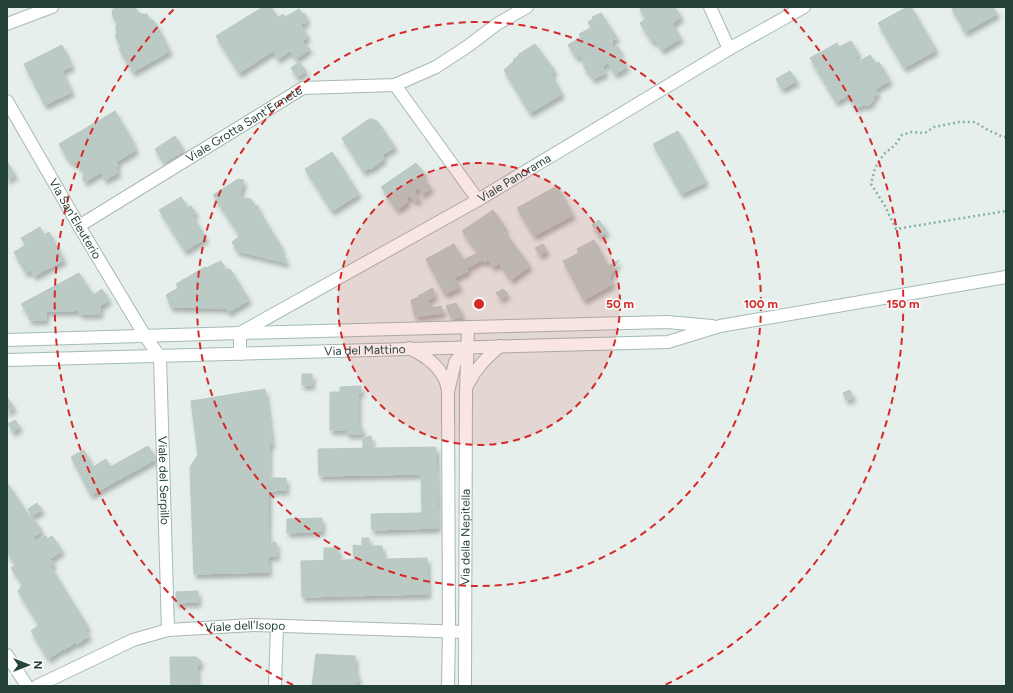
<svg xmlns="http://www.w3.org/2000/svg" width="1013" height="693" font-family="Figtree,sans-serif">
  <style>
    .building { fill: #bbcac4; stroke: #b8c9c2; filter: url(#shadow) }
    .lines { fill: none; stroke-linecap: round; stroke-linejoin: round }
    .street-casing { stroke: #a8b8b2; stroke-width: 14 }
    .secondary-casing { stroke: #a4bbb3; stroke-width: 14 }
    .path { stroke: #86b3a5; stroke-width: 2.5; stroke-dasharray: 2 3; stroke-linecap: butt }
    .street { stroke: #fff; stroke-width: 12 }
    .secondary { stroke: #fff; stroke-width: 12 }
    .ring { fill: none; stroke: #d62828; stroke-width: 2; stroke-dasharray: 7 5 }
    .labels { text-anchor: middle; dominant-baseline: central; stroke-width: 3.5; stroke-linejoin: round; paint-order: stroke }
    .street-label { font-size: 12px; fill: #24423a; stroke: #f7fbf9 }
    .centre { fill: #d62828; stroke: #f7fbf9; stroke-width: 2 }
    .ring-label { font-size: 12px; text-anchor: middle; font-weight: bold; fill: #d62828; stroke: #f7fbf9; stroke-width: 3.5; stroke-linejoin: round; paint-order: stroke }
  </style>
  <defs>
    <filter id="shadow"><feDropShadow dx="2.5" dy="4.5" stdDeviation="2" flood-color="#0004"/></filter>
  </defs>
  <rect width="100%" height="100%" fill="#e6efeb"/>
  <path class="building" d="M117 7H135L138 12 141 14H147L149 19 154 21 170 51 133 72 119 49 121 47 115 36 117 34 116 30V26L119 24 113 17 112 12 113 9Z
    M263 7H271L278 18 283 14 285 17 299 9 303 14H306V23L304 24 303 22 301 25 308 37 302 41 310 49 296 59 290 51 278 59 273 51 239 73 216 36Z
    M639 7H675L681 17 672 24 681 38 662 50 655 40 652 42 640 23 646 19 640 10H641Z
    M907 7H911L936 50 904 68 878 23Z
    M951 7H993L997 14 965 32Z
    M601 13 617 38 612 41V45L614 47 617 46 621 51 619 53 627 67 615 74 608 63 602 66 606 73 593 79 583 66 586 64 580 56 576 57 568 45 581 37 579 34 591 28 588 22 593 19 592 17Z
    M851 41 859 55 855 57 878 94 874 96 873 100 869 105H863L856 108 848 95 836 102 810 58 837 43 839 47Z
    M535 44 555 71 551 74 562 94 530 113 504 70 514 61 513 60 519 55V54Z
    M62 45 72 66 62 71 72 92 45 105 24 64Z
    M870 55 876 64 879 62 890 81 875 89 858 62Z
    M299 62 306 71 297 77 291 68Z
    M790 71 797 81 782 89 776 79Z
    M115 111 134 144 133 145 136 150 116 162 118 166 116 168 119 172 105 180 101 172 85 182 82 178 85 176 77 162 74 164 71 160 69 161 59 144Z
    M369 119H372L377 121 395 147 382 155 384 159 371 169 369 168 364 172 342 138Z
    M678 131 706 182 681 194 653 144Z
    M175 136 184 151 164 163 155 149Z
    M332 152 359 194 332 211 305 169Z
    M7 163H8L15 175 7 180Z
    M416 163 425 174 422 176 431 188 422 195 419 188 414 191 419 198V200L414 201 410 196 406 199 408 202 397 210 381 187Z
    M238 179 244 180 239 198 246 199V198L251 199 255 206H259L258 209 283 250 280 249 287 263 237 251 232 242 240 236 213 195Z
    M557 186 573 215 534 236 517 208Z
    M181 197 188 208 191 206 196 213 192 215 206 238 185 251 159 210Z
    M493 210 506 229 504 231 530 266 511 280 499 263 493 267 488 260 484 262 482 260 467 268 468 271 454 278 460 287 445 294 426 259 454 244 463 260 478 253 462 231Z
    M599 220 607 232 600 236 592 225Z
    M40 227 44 235 49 232 64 260 34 276 31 270 26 273 14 252 26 245 21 238Z
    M594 240 608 266 604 268 613 284 584 300 563 261 579 253 577 249Z
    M543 244 547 251 540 255 535 248Z
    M619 260 609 278 604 268Z
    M221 261 226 270 230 269 249 300 229 312 226 308 171 307 166 295 178 288 176 284 205 267 206 268Z
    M79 273 100 306V314H80L77 309 74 311H46V320H29V311L27 313 21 304Z
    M433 288 435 296 428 300 430 308 441 306 443 313 415 317 411 300 419 297V295L425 293V292Z
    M102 289 109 300 100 306 93 295Z
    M503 289 508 294 501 299 496 293Z
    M456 303 463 317 452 319 446 306Z
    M302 374H312V385H302Z
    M361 386V393H358V427H362V434H347V430H330V392H340V387Z
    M265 389 272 444 269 445 268 542H276L277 556H268L269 572 194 574 190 467 198 455 191 401Z
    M850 390 853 398 846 400 843 393Z
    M7 397 14 408 7 412Z
    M15 420 20 427 13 432 8 424Z
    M371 436 372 448H363V438Z
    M148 446 156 459 91 495 71 457 84 450 93 467 106 459 110 467Z
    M436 447 438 528 372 530 371 514 422 513 421 474 319 476 318 449Z
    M269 478H286V490L269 491Z
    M8 484 33 522 35 521 42 531 33 537 36 541 46 536 47 539 52 536 62 551 50 559 54 564 50 566 88 627 85 629 89 636 77 644 76 642 64 650 63 649 48 659 31 631 39 625 18 591 23 585 11 568 16 565 7 552V485Z
    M37 503 42 510 32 516 28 509Z
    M322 518V531L287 533V519Z
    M362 538H369V546H382L383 559 354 560 353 545 362 546Z
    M324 548H338V560H324Z
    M427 558 428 594 302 597 301 561Z
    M198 591V602L176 603V592Z
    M316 654 355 656V670L358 676V680L356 684 354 686H312Z
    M170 657H196L202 662 197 666V686H171Z"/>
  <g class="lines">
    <defs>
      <g id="street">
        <path d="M710 7 729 49"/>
        <path d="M395 85 478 200"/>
        <path id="s1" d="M7 101 79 226 145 336 160 357 168 630"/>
        <path id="s2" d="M79 226 303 88 395 85 436 67 468 46 497 24 527 7"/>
        <path d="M409 348C423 355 435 362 443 376 446 380 447 386 448 391"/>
        <path d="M468 384C476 368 486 358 500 346"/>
        <path d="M7 655 27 686"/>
        <path id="s3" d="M37 686 133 640 168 630 253 625 465 632"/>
        <path d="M275 686 277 626"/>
        <path d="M448 686 449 632 448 392 455 362 468 347"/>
        <path id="s4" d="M465 686 466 394 468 328"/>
      </g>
      <g id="secondary">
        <path d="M7 24 52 7"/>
        <path d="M7 340 240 333 667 322 712 326"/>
        <path id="s5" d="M240 354V333L478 200 729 49 804 7"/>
        <path id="s6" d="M7 360 668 342 720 326 1006 277"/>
      </g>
    </defs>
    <use href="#street" class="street-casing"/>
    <use href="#secondary" class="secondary-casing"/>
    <path class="path" d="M1006 137H1003L986 129 975 122H959L934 127 925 133 911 132 902 135 895 145 883 155 875 168 871 184 885 206 896 229 1006 211"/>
    <use href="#street" class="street"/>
    <use href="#secondary" class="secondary"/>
  </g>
  <circle cx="479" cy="304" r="141" fill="#d62828" fill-opacity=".12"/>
  <g class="ring">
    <circle cx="479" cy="304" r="141"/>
    <circle cx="479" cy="304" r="282"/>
    <path d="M293 685A424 424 0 0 1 174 9M784 9A424 424 0 0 1 665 685"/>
  </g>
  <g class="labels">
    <g class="street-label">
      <text stroke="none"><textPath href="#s2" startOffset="194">Viale Grotta Sant'Ermete</textPath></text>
      <text stroke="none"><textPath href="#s5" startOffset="336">Viale Panorama</textPath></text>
      <text stroke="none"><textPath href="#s1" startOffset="136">Via San'Eleuterio</textPath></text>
      <text stroke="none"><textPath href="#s6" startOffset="358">Via del Mattino</textPath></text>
      <text stroke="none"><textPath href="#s1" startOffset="422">Viale del Serpillo</textPath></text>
      <text stroke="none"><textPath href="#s4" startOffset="149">Via della Nepitella</textPath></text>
      <text stroke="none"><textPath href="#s3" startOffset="220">Viale dell'Isopo</textPath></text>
    </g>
  </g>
  <circle cx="479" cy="304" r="6" class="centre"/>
  <g class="ring-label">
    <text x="620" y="308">50 m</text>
    <text x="761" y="308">100 m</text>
    <text x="903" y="308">150 m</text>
  </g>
  <rect width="1013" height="693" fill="none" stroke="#24423a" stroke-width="16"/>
  <g transform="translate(28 665) rotate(90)" stroke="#f7fbf9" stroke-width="3" paint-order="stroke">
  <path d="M0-3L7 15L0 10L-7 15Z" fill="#24423a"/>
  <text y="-6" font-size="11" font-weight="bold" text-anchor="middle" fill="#24423a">N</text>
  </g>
</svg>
